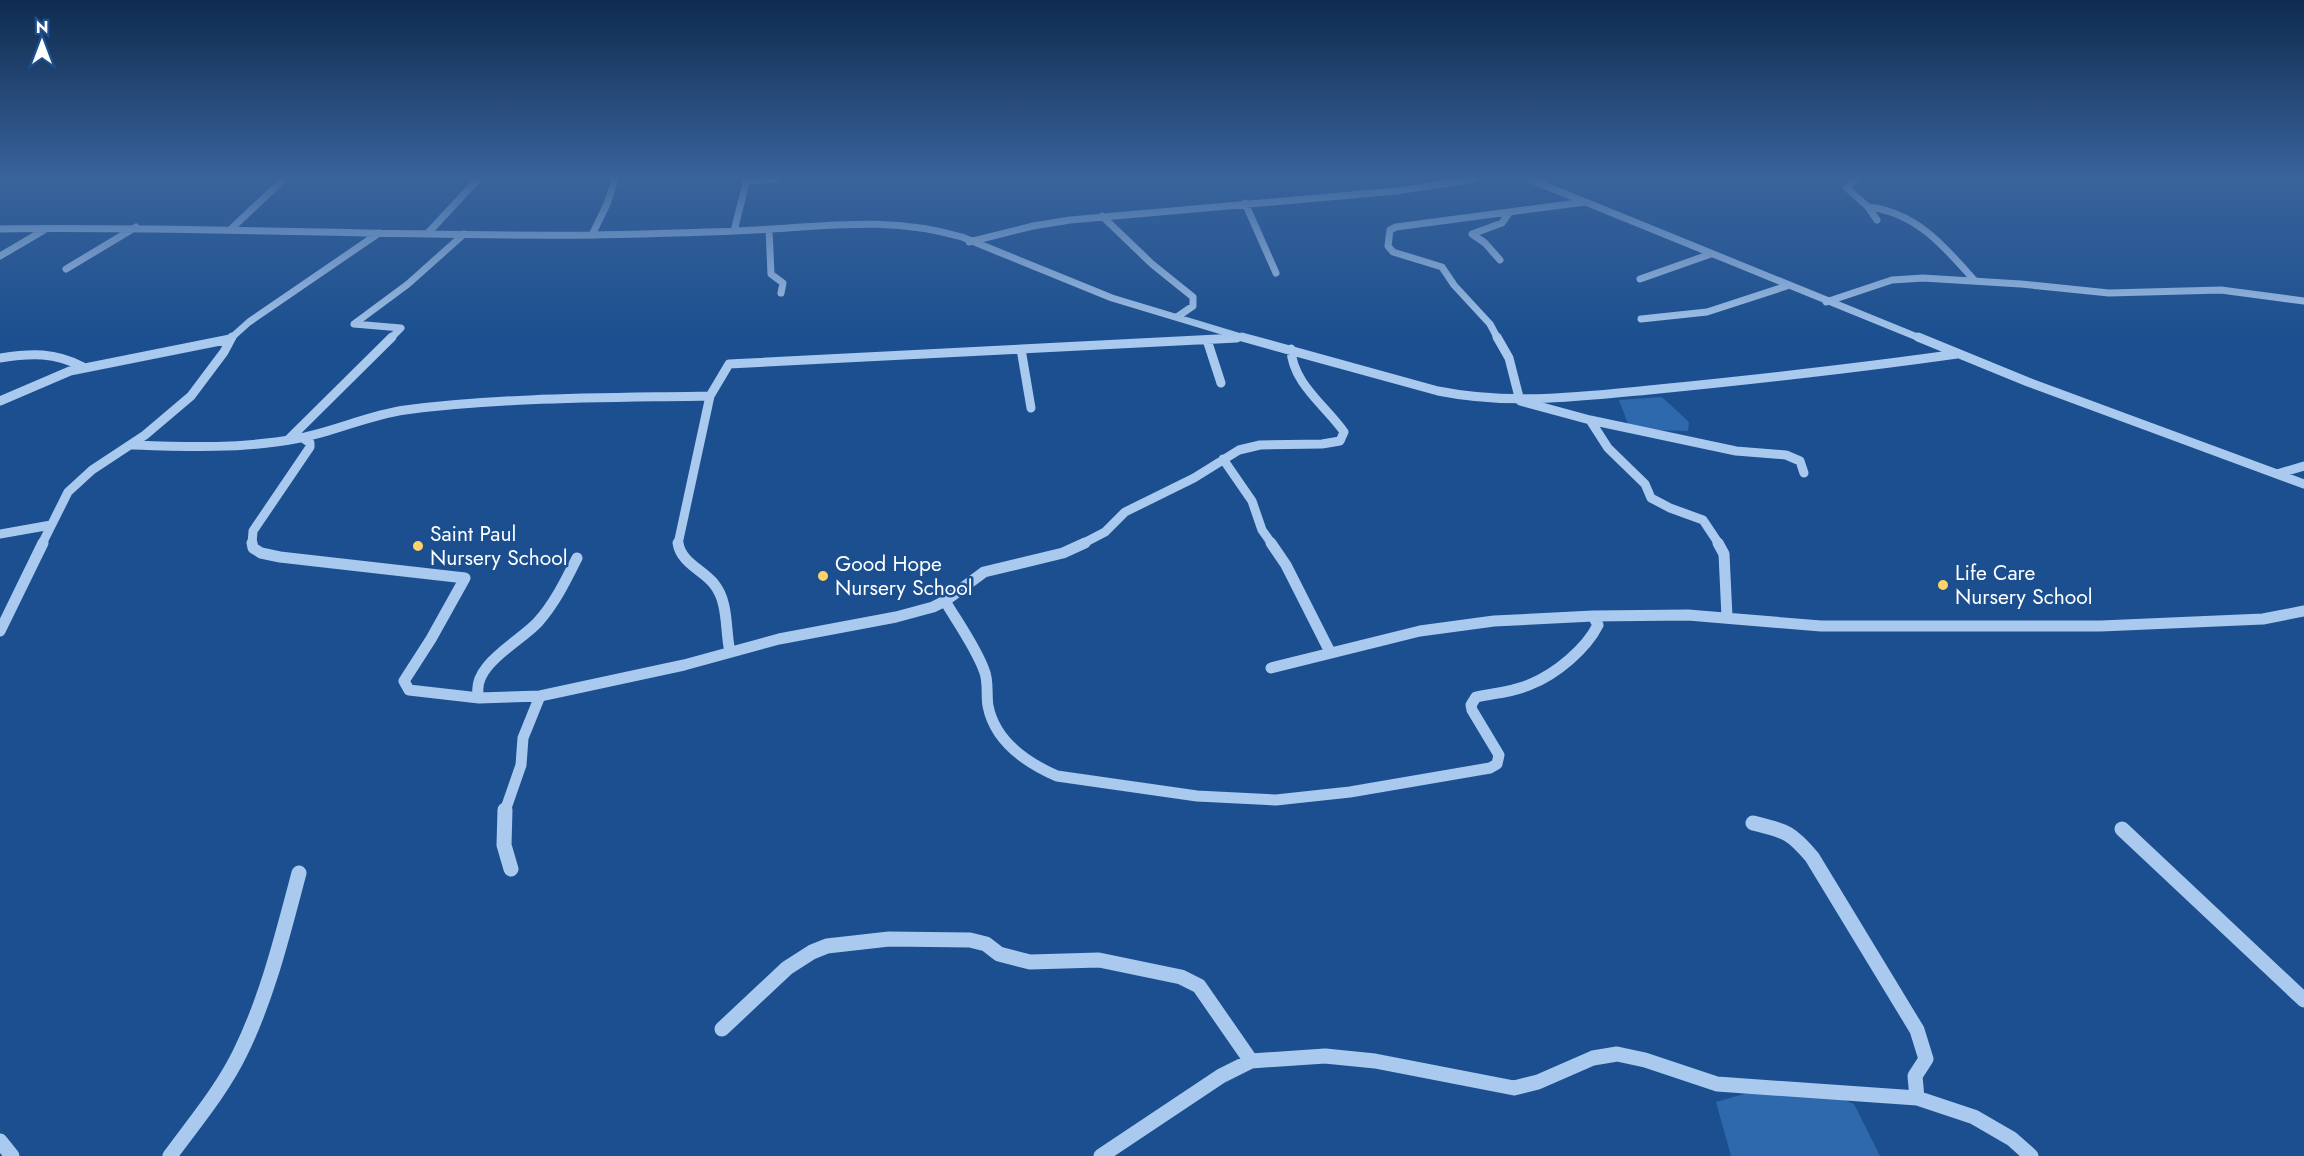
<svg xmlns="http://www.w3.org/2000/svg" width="2304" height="1156" font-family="Jost,sans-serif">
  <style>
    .green { fill: #2e69ad }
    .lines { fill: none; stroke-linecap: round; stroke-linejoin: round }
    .minor-far3 { stroke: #a9c9ee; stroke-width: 7 }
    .minor-far2 { stroke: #a9c9ee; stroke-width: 9 }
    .minor-far1 { stroke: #a9c9ee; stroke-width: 11 }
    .minor { stroke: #a9c9ee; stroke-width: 15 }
    .poi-dot { fill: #ffd166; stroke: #1b4f8f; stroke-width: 2 }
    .labels { text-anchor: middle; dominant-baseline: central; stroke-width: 5; stroke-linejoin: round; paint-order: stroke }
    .poi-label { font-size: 21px; fill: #fff; stroke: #1b4f8f; text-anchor: start }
  </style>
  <rect width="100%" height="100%" fill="#1b4f8f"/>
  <path class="green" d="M1662 397 1689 422 1688 431 1654 430 1628 424 1619 400Z
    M1786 1082H1797L1854 1104 1880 1156H1731L1716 1102Z"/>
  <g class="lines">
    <path class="minor-far3" d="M1529 179 1922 339
      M1856 179 1847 188 1868 207 1877 220
      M748 181 776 179
      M1245 203 1276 273
      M1868 207C1916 212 1945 247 1975 281
      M1102 216 1152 264 1193 297V306L1177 317
      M232 228 284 179
      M0 229C197 226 394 237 591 235 646 234 701 233 755 230 829 226 889 216 962 237L1112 298 1248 339
      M769 229 771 274 783 283 781 293
      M734 231 747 179
      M428 233 478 179
      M592 235 607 204 615 179
      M969 242 1033 226 1070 220 1396 191 1475 179
      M0 256 46 229
      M1500 260 1485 243 1472 234 1502 223 1509 213
      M66 269 136 227
      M1640 279 1711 254
      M1826 302 1892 280 1923 278 2021 284 2109 293 2221 290 2304 301
      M1641 319 1707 312 1787 286
      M230 339 249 322 379 233
      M390 339 401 328 354 324 408 284 464 234
      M1223 339 1237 338
      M1498 339 1490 324 1454 285 1442 267 1393 252 1388 246 1390 230 1396 227 1585 202"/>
    <path class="minor-far2" d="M1242 337 1438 391C1512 406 1585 396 1659 389 1759 379 1858 368 1957 354
      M1497 337 1509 358 1520 401 1590 420 1608 448 1645 484 1651 498 1670 508 1703 520 1719 544
      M1918 337 2028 382 2304 484
      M1207 340 1221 383
      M1021 349 1031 408
      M0 358C31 353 55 352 83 367
      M0 401 70 371 230 339
      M1590 420 1736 451 1786 455 1800 461 1804 473
      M288 440 392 337
      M132 445C188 447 245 449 300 438 336 431 369 415 405 410 506 397 608 398 710 396
      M1223 459 1252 501 1262 530 1272 544
      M2277 474 2304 466
      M0 534 51 525
      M42 544 68 492 92 470 145 435 191 396 224 352 232 337
      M252 544 253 531 310 447V443L303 438
      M678 544 710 396 729 364 1237 338
      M1082 544 1105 532 1125 512 1194 478 1239 450 1260 445 1322 444 1340 441 1344 432C1326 406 1292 383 1291 349"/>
    <path class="minor-far1" d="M252 543 253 548 261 553 280 557 465 578 431 639 404 681 409 690 479 698
      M678 543C681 563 703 570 714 584 729 602 725 631 730 652
      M1271 543 1286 565 1330 652
      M1718 543 1724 554 1727 617
      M577 558C566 580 555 603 538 622 520 642 469 666 479 698L540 696 684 665 779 639 896 617 933 607 945 601 984 572 1063 553 1085 543
      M945 601C958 623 975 646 984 670 989 681 986 695 988 706 995 741 1027 763 1057 776L1197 796 1276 800 1350 792 1490 768 1497 764 1499 755 1472 710 1471 705 1476 697C1494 693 1514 692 1531 684 1556 674 1586 649 1598 625L1593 616 1688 615 1821 626H2101L2263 619 2304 611
      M0 631 43 543
      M1271 668 1420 631 1494 621 1593 616
      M505 811 521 765 523 738 540 696"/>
    <path class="minor" d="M505 810 504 845 511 869
      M1753 823C1785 831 1790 831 1812 857L1917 1030 1926 1059 1915 1076 1917 1098
      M2122 829 2304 1000
      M722 1029 787 968 812 952 827 946 889 939 970 940 986 944 999 954 1030 962 1099 960 1181 977 1199 986 1251 1061
      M0 1141 12 1156
      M170 1156C194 1123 222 1090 240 1053 268 996 283 933 299 873
      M1101 1156 1221 1076 1251 1061 1325 1056 1375 1061 1514 1088 1538 1082 1593 1058 1617 1054 1645 1060 1717 1084 1917 1098 1974 1117 2012 1139 2031 1156"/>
  </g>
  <linearGradient id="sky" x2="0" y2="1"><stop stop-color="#0f2b4f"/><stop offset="0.52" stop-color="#39639b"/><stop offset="1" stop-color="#39639b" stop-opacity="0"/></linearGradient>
  <rect width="2304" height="341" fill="url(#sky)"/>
  <g class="poi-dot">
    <circle cx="418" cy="546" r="6"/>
    <circle cx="823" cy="576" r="6"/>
    <circle cx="1943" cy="585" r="6"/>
  </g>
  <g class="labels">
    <g class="poi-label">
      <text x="430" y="534">Saint Paul<tspan x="430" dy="24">Nursery School</tspan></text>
      <text x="835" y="564">Good Hope<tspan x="835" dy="24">Nursery School</tspan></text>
      <text x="1955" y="573">Life Care<tspan x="1955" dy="24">Nursery School</tspan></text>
    </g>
  </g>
  <g transform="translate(42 42)" stroke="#1b4f8f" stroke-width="4.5" paint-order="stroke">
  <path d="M0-4.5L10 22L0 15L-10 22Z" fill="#ffffff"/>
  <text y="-9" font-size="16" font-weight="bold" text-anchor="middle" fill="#ffffff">N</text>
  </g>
</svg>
